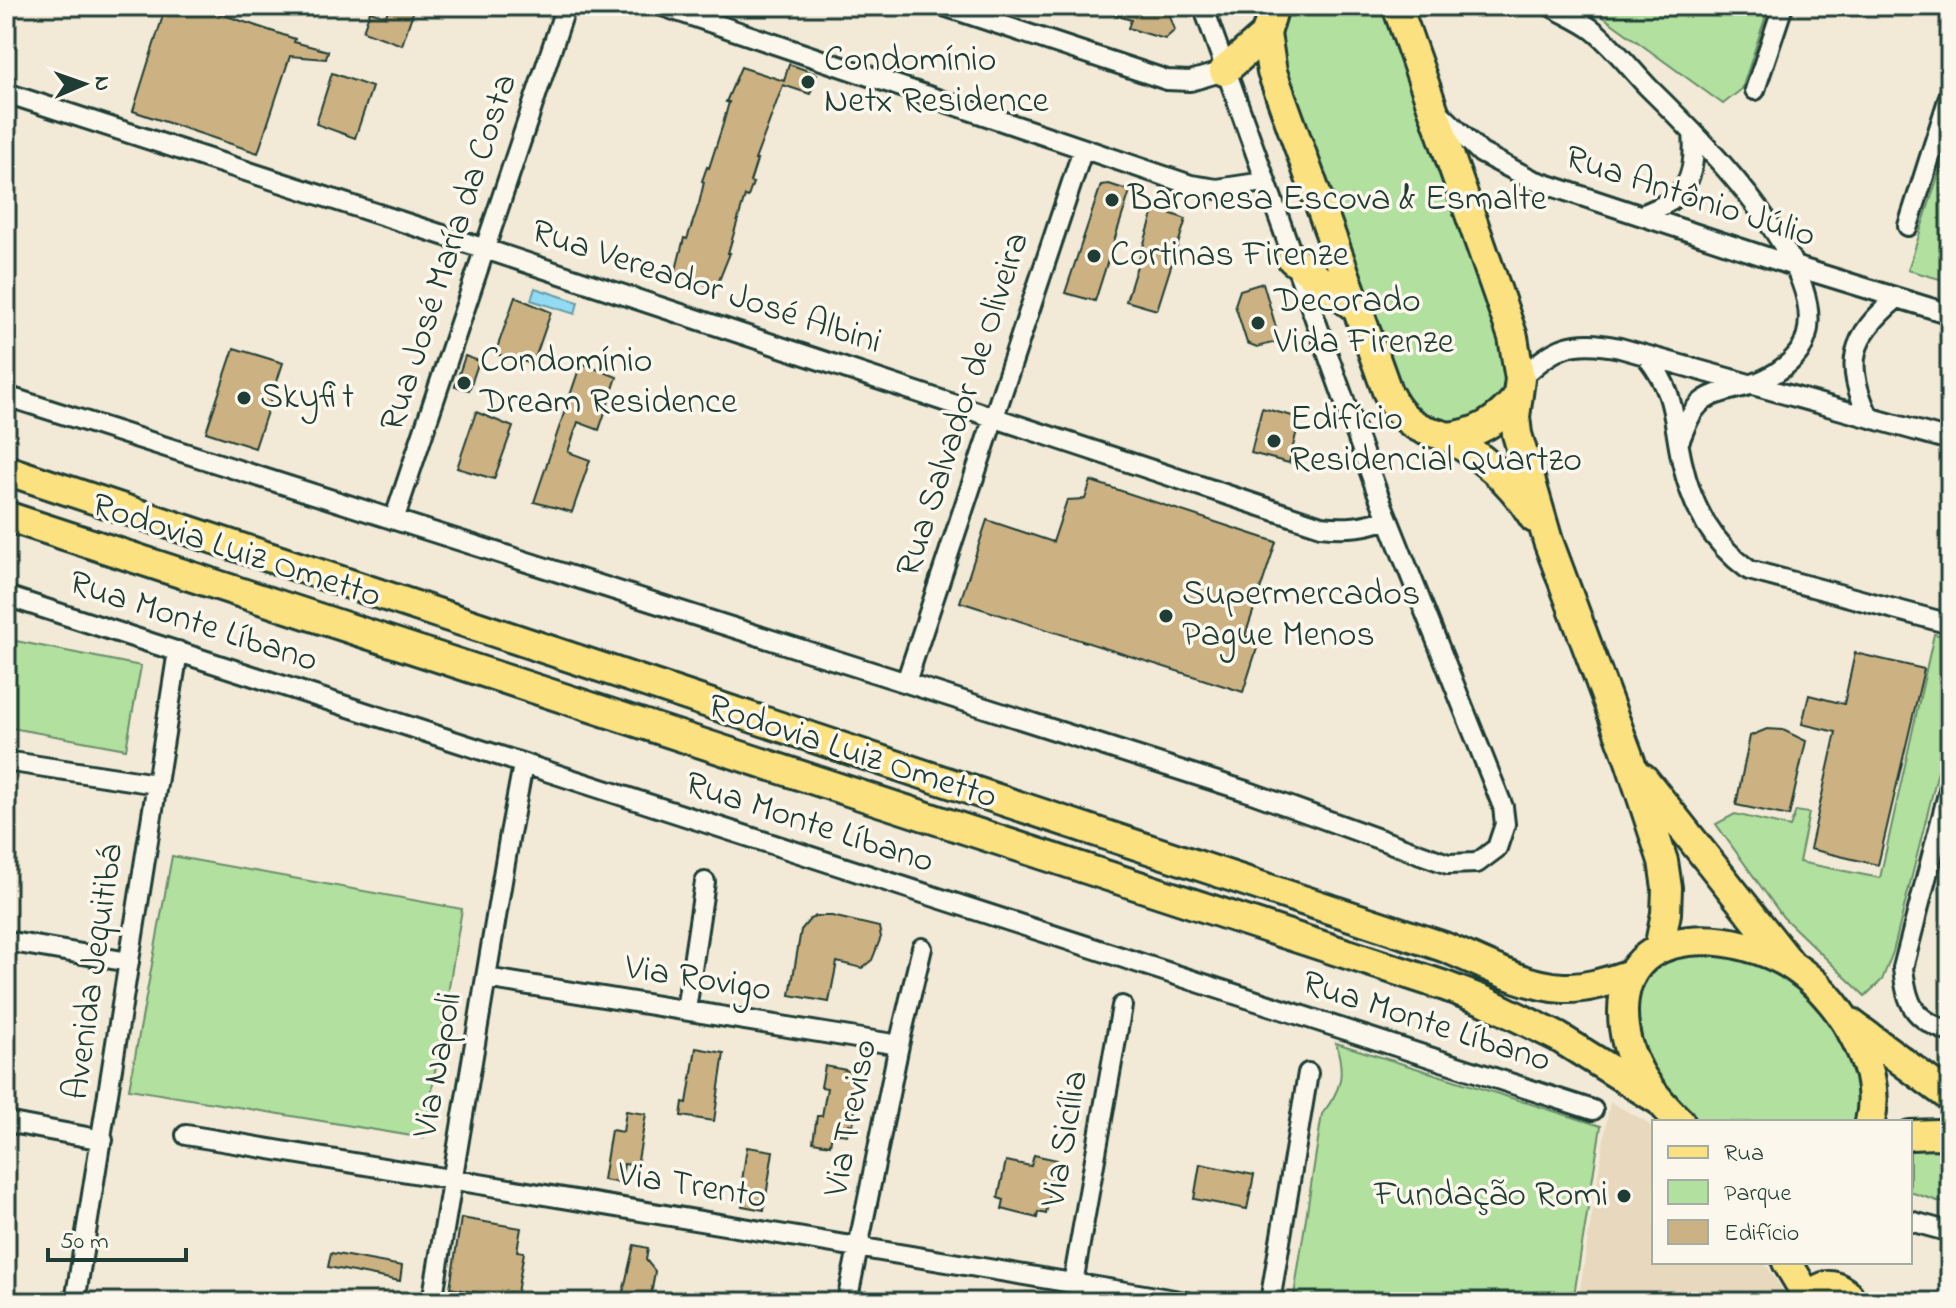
<svg xmlns="http://www.w3.org/2000/svg" width="1956" height="1308" font-family="'Indie Flower',sans-serif">
  <style>
    .built { fill: #e7d8be }
    .green { fill: #b1e09f; stroke: #688e6a; stroke-width: 2 }
    .water { fill: #93dbf4; stroke: #659ca7; stroke-width: 2 }
    .building { fill: #ccb282; stroke: #1f3d34; stroke-width: 2 }
    .lines { fill: none; stroke-linecap: round; stroke-linejoin: round }
    .street-casing { stroke: #1f3d34; stroke-width: 24 }
    .primary-casing { stroke: #1f3d34; stroke-width: 34 }
    .street { stroke: #fbf7ec; stroke-width: 18 }
    .primary { stroke: #fbe180; stroke-width: 28 }
    .poi-dot { fill: #1f3d34; stroke: #fbf7ec; stroke-width: 3 }
    .labels { text-anchor: middle; dominant-baseline: central; stroke-width: 7; stroke-linejoin: round; paint-order: stroke }
    .poi-label { font-size: 36px; fill: #1f3d34; stroke: #fbf7ec; text-anchor: start }
    .street-label { font-size: 36px; fill: #1f3d34; stroke: #fbf7ec }
  </style>
  <rect width="100%" height="100%" fill="#f2e9d7"/>
  <filter id="ink" filterUnits="userSpaceOnUse"><feTurbulence type="fractalNoise" baseFrequency=".0125" numOctaves="2"/><feDisplacementMap in="SourceGraphic" scale="16" xChannelSelector="R" yChannelSelector="G"/><feConvolveMatrix kernelMatrix="1 2 1 2 8 2 1 2 1" color-interpolation-filters="sRGB"/></filter>
  <g filter="url(#ink)">
    <path class="built" d="M1610 1102 1645 1121 1654 1130V1262H1764L1791 1302H1578Z"/>
    <path class="green" d="M1284 6H1383L1388 13 1509 360C1507 395 1498 410 1464 420 1452 424 1439 427 1427 420 1417 414 1407 402 1399 394L1274 47Z
      M1588 6H1769L1742 89 1723 104Z
      M1950 138V282L1908 270Z
      M1934 634 1950 638V723L1893 952 1882 980 1865 996 1783 917 1716 824 1735 814 1790 827 1796 811 1809 813 1799 862 1880 878Z
      M6 639 141 666 126 749 6 727Z
      M172 856 462 909 424 1138 129 1089Z
      M1677 949 1766 960 1822 1003 1862 1077 1857 1122H1697L1670 1097 1642 1057 1630 1003 1645 971Z
      M1336 1043 1601 1126 1573 1302H1293L1322 1114C1342 1089 1345 1074 1336 1043Z
      M1910 1142 1950 1144V1205L1910 1192Z"/>
    <path class="water" d="M535 288 578 302 575 314 531 300Z"/>
    <path class="building" d="M166 6H197L295 39 294 42 328 51 326 59 290 56 258 153 133 111Z
      M389 6H415L402 45 363 31 370 11 386 16Z
      M1096 6H1166L1175 30 1165 39 1151 35 1128 28 1131 20 1096 9Z
      M789 64 817 74 810 94 783 85 755 160H757L750 182 753 183 748 197 745 196 728 253H730L716 288 675 274 684 238 687 239 699 204 704 182 702 181 707 167 709 168 723 124 729 102H726L741 67 784 81Z
      M332 73 372 87 355 138 316 124Z
      M1109 184 1130 191 1095 301 1065 293 1101 185Z
      M1155 208 1186 219 1157 310 1126 301Z
      M1263 283 1280 341 1257 347 1247 343 1235 305 1240 290Z
      M515 297 551 312 533 364 495 354Z
      M234 348 283 363 255 448 206 432Z
      M465 356 479 361 469 390 455 386Z
      M581 363 617 377 599 430 578 422 568 452 590 460 572 512 534 502Z
      M1262 408 1300 418 1289 463 1251 453Z
      M476 412 513 427 494 479 457 468Z
      M1091 481 1276 542 1245 636 1259 642 1243 692 960 602 987 520 1053 542 1067 500 1085 499Z
      M1855 653 1924 669 1878 865 1810 849 1836 732 1802 724 1809 695 1844 704Z
      M1767 729 1783 730 1806 741 1789 816 1736 805 1750 736Z
      M816 916H832L879 927 881 937 872 960 862 968 837 962 829 1002 790 995 801 930 810 919Z
      M696 1048 724 1053 714 1121 681 1116 683 1102 687 1103Z
      M825 1066 846 1070 860 1076 861 1100 857 1099 853 1125 849 1124 847 1135 832 1133 830 1145 813 1142 817 1116H822L827 1088 821 1087Z
      M626 1111 646 1114 637 1166 624 1164 621 1183 603 1180 611 1130 623 1132Z
      M747 1147 773 1151 764 1210 742 1206 743 1202 739 1201Z
      M1034 1155 1057 1160 1046 1214 1038 1212 1037 1218 1002 1209 1004 1200 998 1198 1006 1161 1031 1166Z
      M1200 1164 1254 1175 1247 1209 1194 1199Z
      M461 1218 521 1228 517 1251 524 1252 517 1293 509 1292 508 1298 450 1288Z
      M634 1245 648 1248 646 1260 655 1271 650 1302H627V1297H622Z
      M331 1253 402 1266 400 1281 328 1267Z"/>
    <g class="lines">
      <defs>
        <path id="street" d="M662 6 1191 185 1217 189 1264 182
          M944 6 1167 80 1190 81 1224 71
          M1551 6C1564 14 1581 21 1593 30 1613 46 1630 68 1648 87 1695 133 1848 281 1799 352 1788 367 1767 380 1749 385 1734 390 1716 391 1703 401 1690 411 1685 428 1679 442
          M1755 90 1783 6
          M6 93 458 240 1321 526C1346 529 1364 527 1388 519
          M1441 114 1481 153 1533 180 1794 266 1950 314
          M1641 215C1686 199 1697 179 1693 132
          M1908 226 1950 94
          M1647 357C1677 395 1672 418 1682 462 1692 507 1711 542 1749 570L1950 624
          M1520 379C1556 346 1572 338 1620 348L1950 440
          M6 396 1249 792 1448 864 1477 863 1497 848 1505 824 1503 807 1376 489 1203 6
          M1869 417C1844 364 1850 337 1896 299
          M394 520 566 6
          M6 596 1593 1110
          M906 682 1083 149
          M6 761 156 784
          M1950 786 1903 968C1907 1005 1913 1019 1950 1032
          M6 941 129 962
          M486 978 899 1045
          M686 1010 705 882
          M6 1122 103 1140
          M186 1135 1186 1302
          M1910 1221 1950 1232
          M1073 1283 1122 1006
          M75 1302 178 651
          M432 1302 509 839 523 765
          M847 1302 899 1045 922 948
          M1270 1302 1308 1073"/>
        <path id="primary" d="M1274 6 1266 34 1272 72 1387 391C1396 410 1406 422 1425 430 1433 433 1442 434 1449 438 1483 457 1514 484 1534 518
          M1397 6 1513 337 1520 379 1515 417 1517 434 1548 541 1630 761 1663 861 1667 888 1666 913 1659 949
          M1224 71 1266 34
          M1292 259 1355 307
          M1447 437C1478 434 1497 422 1517 398
          M6 470 1444 947C1481 962 1523 986 1563 988 1587 989 1609 981 1631 974
          M6 516 1445 986 1485 1001 1558 1037 1657 1099
          M1643 778 1789 962
          M1849 1022 1950 1097
          M1680 1122C1648 1091 1623 1058 1623 1012 1623 919 1740 931 1794 967 1818 983 1837 1006 1851 1030 1867 1059 1878 1088 1870 1122
          M1910 1135 1937 1134 1950 1137
          M1787 1262 1811 1302
          M1815 1302 1818 1290C1829 1282 1839 1287 1848 1295"/>
      </defs>
      <use href="#street" class="street-casing"/>
      <use href="#primary" class="primary-casing"/>
      <use href="#street" class="street"/>
      <use href="#primary" class="primary"/>
    </g>
  </g>
  <g class="poi-dot">
    <circle cx="808" cy="82" r="8"/>
    <circle cx="1112" cy="200" r="8"/>
    <circle cx="1094" cy="256" r="8"/>
    <circle cx="1258" cy="323" r="8"/>
    <circle cx="464" cy="383" r="8"/>
    <circle cx="244" cy="398" r="8"/>
    <circle cx="1274" cy="441" r="8"/>
    <circle cx="1166" cy="616" r="8"/>
    <circle cx="1624" cy="1196" r="8"/>
  </g>
  <g class="labels">
    <g class="poi-label">
      <text x="824" y="61">Condomínio<tspan x="824" dy="41">Netx Residence</tspan></text>
      <text x="1128" y="200">Baronesa Escova &amp; Esmalte</text>
      <text x="1110" y="256">Cortinas Firenze</text>
      <text x="1274" y="302">Decorado<tspan x="1274" dy="41">Vida Firenze</tspan></text>
      <text x="480" y="362">Condomínio<tspan x="480" dy="41">Dream Residence</tspan></text>
      <text x="260" y="398">Skyfit</text>
      <text x="1290" y="420">Edifício<tspan x="1290" dy="41">Residencial Quartzo</tspan></text>
      <text x="1182" y="595">Supermercados<tspan x="1182" dy="41">Pague Menos</tspan></text>
      <text x="1608" y="1196" text-anchor="end">Fundação Romi</text>
    </g>
    <g class="street-label">
      <text transform="translate(1690 198) rotate(18)">Rua Antônio Júlio</text>
      <text transform="translate(450 253) rotate(-72)">Rua José María da Costa</text>
      <text transform="translate(706 288) rotate(18)">Rua Vereador José Albini</text>
      <text transform="translate(964 405) rotate(-72)">Rua Salvador de Oliveira</text>
      <text transform="translate(236 552) rotate(18)">Rodovia Luiz Ometto</text>
      <text transform="translate(193 623) rotate(18)">Rua Monte Líbano</text>
      <text transform="translate(852 753) rotate(18)">Rodovia Luiz Ometto</text>
      <text transform="translate(809 824) rotate(18)">Rua Monte Líbano</text>
      <text transform="translate(95 972) rotate(-82)">Avenida Jequitibá</text>
      <text transform="translate(698 980) rotate(9)">Via Rovigo</text>
      <text transform="translate(1426 1023) rotate(18)">Rua Monte Líbano</text>
      <text transform="translate(439 1065) rotate(-80)">Via Napoli</text>
      <text transform="translate(852 1118) rotate(-79)">Via Treviso</text>
      <text transform="translate(1066 1139) rotate(-80)">Via Sicília</text>
      <text transform="translate(692 1187) rotate(9)">Via Trento</text>
    </g>
  </g>
  <rect width="1956" height="1308" fill="none" stroke="#fbf7ec" stroke-width="32"/>
  <rect x="16" y="16" width="1924" height="1276" fill="none" stroke="#1f3d34" stroke-width="3" filter="url(#ink)"/>
  <rect x="1652" y="1120" width="260" height="144" fill="#fbf7ec" stroke="#a3ada2" stroke-width="2"/>
  <rect x="1668" y="1146" width="40" height="12" fill="#fbe180" stroke="#a3ada2" stroke-width="2"/>
  <text x="1724" y="1160" font-size="24" fill="#1f3d34">Rua</text>
  <rect x="1668" y="1180" width="40" height="24" fill="#b1e09f" stroke="#a3ada2" stroke-width="2"/>
  <text x="1724" y="1200" font-size="24" fill="#1f3d34">Parque</text>
  <rect x="1668" y="1220" width="40" height="24" fill="#ccb282" stroke="#a3ada2" stroke-width="2"/>
  <text x="1724" y="1240" font-size="24" fill="#1f3d34">Edifício</text>
  <g transform="translate(84 84) rotate(88)" stroke="#fbf7ec" stroke-width="6" paint-order="stroke">
  <path d="M0-6L14 30L0 20L-14 30Z" fill="#1f3d34"/>
  <text y="-12" font-size="22" font-weight="bold" text-anchor="middle" fill="#1f3d34">N</text>
  </g>
  <path d="M48 1248v12h138v-12" fill="none" stroke="#1f3d34" stroke-width="4"/>
  <text x="60" y="1248" font-size="24" fill="#1f3d34" stroke="#fbf7ec" stroke-width="6" paint-order="stroke">50 m</text>
</svg>
